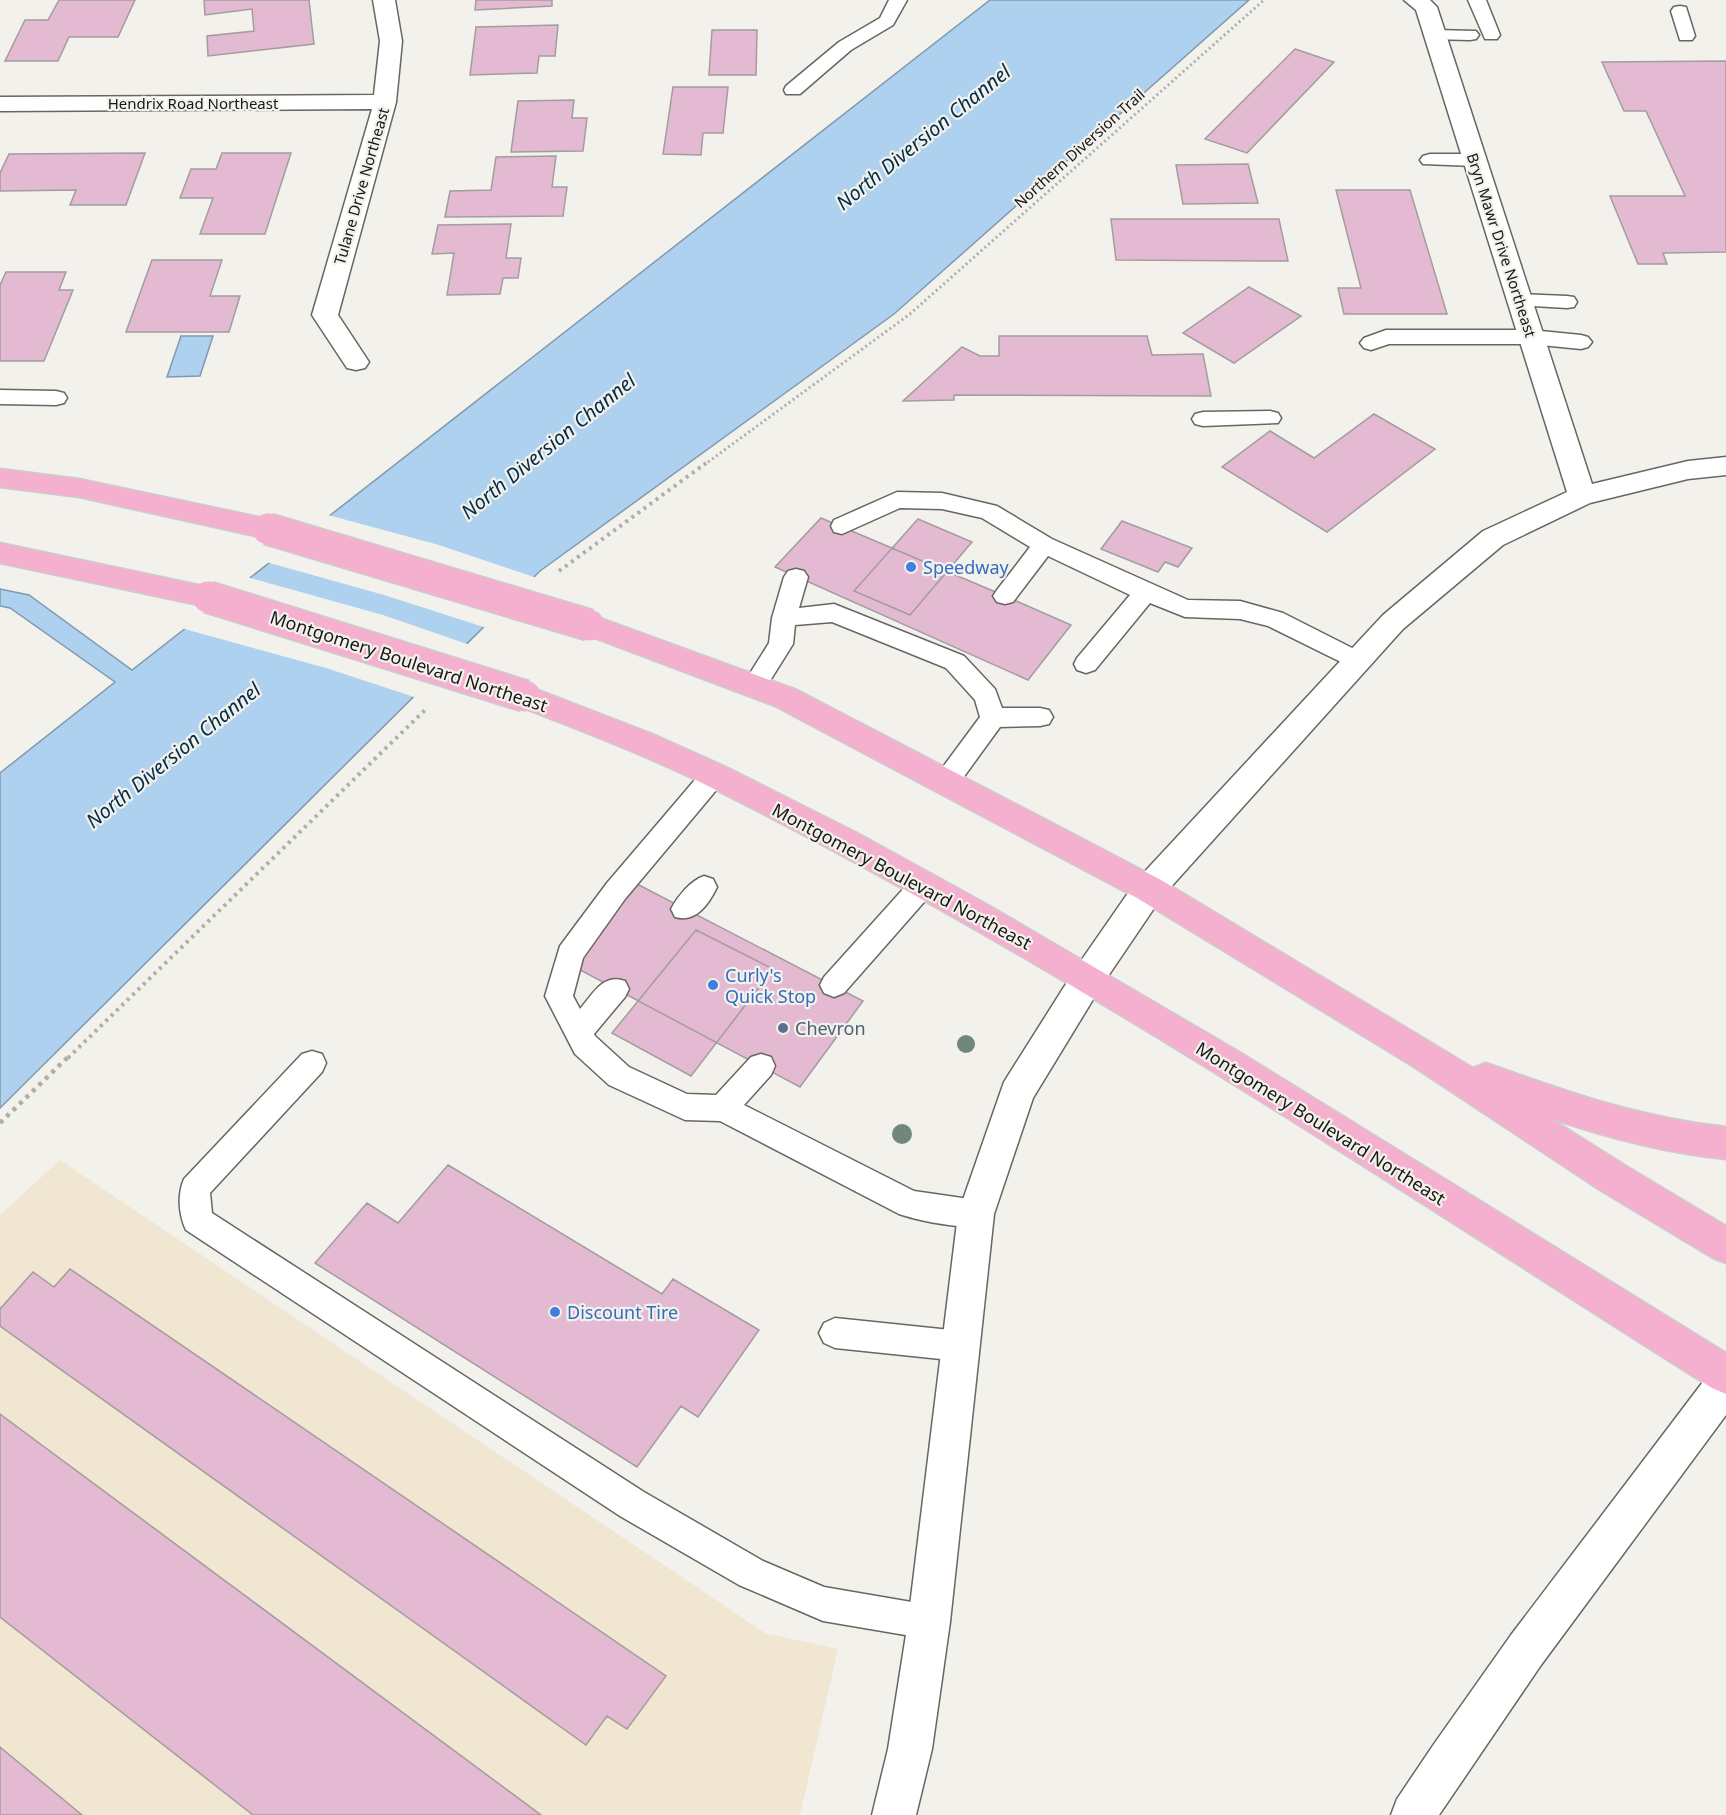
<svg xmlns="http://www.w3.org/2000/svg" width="1726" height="1815" font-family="'Noto Sans',sans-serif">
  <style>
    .industrial { fill: #f0e6d1 }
    .water { fill: #aed1ef; stroke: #8199ae; stroke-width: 1.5 }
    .pier { fill: #f2f1eb }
    .building { fill: #e3bad1; stroke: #a29d9f; stroke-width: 1.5 }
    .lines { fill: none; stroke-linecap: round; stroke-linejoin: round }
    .lane-casing { stroke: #676661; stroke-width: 3 }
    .street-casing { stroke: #676661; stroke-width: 3 }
    .secondary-casing { stroke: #676661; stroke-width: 3 }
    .primary-casing { stroke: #ccc; stroke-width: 3 }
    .path-far2 { stroke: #afafaa; stroke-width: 3; stroke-dasharray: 2 3; stroke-linecap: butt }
    .path-far1 { stroke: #afafaa; stroke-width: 4; stroke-dasharray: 3 4.5; stroke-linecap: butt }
    .path { stroke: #afafaa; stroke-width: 4.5; stroke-dasharray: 4 5; stroke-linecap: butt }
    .lane { fill: #fff; fill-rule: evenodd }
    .street { fill: #fff; fill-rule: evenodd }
    .secondary { fill: #fff; fill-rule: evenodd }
    .primary { fill: #f4b0ce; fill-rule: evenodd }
    .primary-bridge-casing { stroke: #ccc; stroke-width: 34; stroke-linecap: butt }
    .primary-bridge { stroke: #f4b0ce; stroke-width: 31 }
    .tree { fill: #72877c }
    .shop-dot { fill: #3f7fe0; stroke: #f2f1eb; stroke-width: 2 }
    .service-dot { fill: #5c6f8a; stroke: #f2f1eb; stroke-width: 2 }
    .labels { text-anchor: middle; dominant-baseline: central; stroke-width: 4.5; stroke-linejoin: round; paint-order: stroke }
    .far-street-label { font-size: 15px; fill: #171715; stroke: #f2f1eb }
    .shop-label { font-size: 18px; fill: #366cbe; stroke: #f2f1eb; text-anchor: start }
    .street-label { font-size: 18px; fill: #171715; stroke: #f2f1eb }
    .service-label { font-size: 18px; fill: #4e5e75; stroke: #f2f1eb; text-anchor: start }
    .water-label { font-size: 20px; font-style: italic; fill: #022c49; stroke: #f2f1eb }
  </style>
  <rect width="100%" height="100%" fill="#f2f1eb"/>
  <path class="industrial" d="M60 1160 765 1633 838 1649 800 1815H0V1215Z"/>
  <path class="water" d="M990 0H1249L894 314 540 571 0 1108V773L115 682 10 608 0 606V589L29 595 132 670Z
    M181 336H213L200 376 167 377Z"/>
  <path class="pier" d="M328 515 439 545 537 578 487 628 384 595 266 562Z
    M247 577 383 615 470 645 417 698 326 668 181 628Z"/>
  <path class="building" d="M59 0H135L118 37H69L58 61H5L25 20H48Z
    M204 0H309L314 44 208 56 207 36 254 31 252 9 205 15Z
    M476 0H552V6L475 10Z
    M558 25 555 56H539L537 73 470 75 476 27Z
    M712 30H757L756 75H709Z
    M1295 49 1334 62 1247 153 1205 139Z
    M1726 61V252L1663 253 1667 264H1638L1610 196H1685L1646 111H1624L1602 62Z
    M673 87H728L723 133H703L701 155 663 154Z
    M574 100 572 118H587L583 151 511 152 518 101Z
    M145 153 126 205H70L76 190 0 191V173L9 154Z
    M222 153H291L265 234H200L213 198H180L191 169H216Z
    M556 156 552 187H567L563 216 445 217 450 191 491 190 496 157Z
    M1248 164 1258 203 1183 204 1176 165Z
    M1336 190H1410L1447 314H1344L1338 288H1361Z
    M1111 219H1279L1288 261 1116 260Z
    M511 224 506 258H521L518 278H503L500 294 447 295 454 253 432 254 438 225Z
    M152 260H222L210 296H240L229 332H126Z
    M6 272H66L59 290H73L44 361H0V285Z
    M1249 287 1301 316 1234 363 1183 333Z
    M999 336H1147L1152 355 1203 354 1211 396 954 395V400L903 401 962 347 980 356H999Z
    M1374 414 1435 449 1327 532 1222 467 1270 431 1314 458Z
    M821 518 1005 596 1071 625 1028 680 775 567Z
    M918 519 972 542 910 615 854 591Z
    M1122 521 1192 548 1178 567 1165 562 1158 572 1101 549Z
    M637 884 863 1001 800 1087 569 964Z
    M696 930 773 969 691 1076 612 1033Z
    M448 1165 662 1294 673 1279 759 1330 698 1417 681 1406 637 1467 315 1263 367 1203 398 1223Z
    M70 1269 666 1676 627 1729 607 1716 586 1745 0 1326V1309L33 1272 54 1287Z
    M0 1414 541 1815H253L0 1617Z
    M0 1747 82 1815H0Z"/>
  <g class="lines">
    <defs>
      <path id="lane" d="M889 0H907L893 25 851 50 800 94H786L784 90 786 86 839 42 880 18Z
        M1468 0H1486L1500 35 1497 39H1485Z
        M1680 6 1686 7 1695 36 1692 40H1680L1671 11 1674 7Z
        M1435 30 1476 31 1479 35 1476 39 1470 40 1429 39 1426 35 1429 31Z
        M1430 154H1475L1482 156 1485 160 1482 164 1475 166 1423 164 1420 160 1423 156Z
        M1520 294 1567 296 1574 297 1577 302 1574 307 1567 308 1513 305 1510 300 1513 295Z
        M1386 330H1531L1581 335 1588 337 1592 342 1588 347 1581 349 1531 344H1389L1371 350 1364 348 1360 343 1364 338Z
        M0 390 56 391 64 393 67 398 64 403 56 405 0 404Z
        M1270 411 1278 413 1281 418 1278 423 1203 426 1195 424 1192 419 1195 414 1203 412Z
        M897 492 942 493 997 506 1052 539 1188 600 1240 601 1283 613 1366 655 1369 661 1366 667 1357 670 1268 626 1240 619 1185 617 1150 603 1095 670 1086 673 1077 670 1074 664 1077 658 1130 595 1048 556 1013 602 1005 604 997 602 993 596 997 590 1030 547 982 518 942 509 900 508 842 534 834 532 831 526 834 520Z
        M796 569 804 571 808 577 799 608 834 604 964 656 995 689 1002 708H1040L1049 710 1053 717 1049 724 1040 726 1000 727 955 789 946 792 937 789 933 782 937 775 980 717 975 700 946 668 832 622 795 625 793 644 763 692 754 695 745 692 742 686 769 643 772 618 784 577 788 571Z
        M714 765 723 768 727 775 723 782 625 899 583 958 573 996 580 1009C593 994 603 973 625 981L629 989 625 997 594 1034 595 1036 629 1067 687 1094 716 1095 751 1057 761 1054 771 1057 775 1066 771 1075 744 1105 914 1191 976 1200 987 1204 991 1214 987 1224C967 1231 920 1221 899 1214L720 1121 685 1120 609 1085 575 1054 545 996 560 946 607 883 705 768Z
        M923 874 932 877 936 885 932 893 844 993 834 997 824 993 820 985 824 977 914 877Z
        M704 876 713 879 717 887C709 904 696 923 675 917L671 909C678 896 690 881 704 876Z
        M312 1051 322 1054 326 1063 322 1072 210 1193 212 1213 644 1492 763 1561 824 1587 929 1605 941 1610 946 1622 941 1634 929 1639 823 1621 739 1585 620 1516 186 1230C179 1215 177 1195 184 1179L302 1054Z
        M835 1318 960 1331 971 1335 976 1346 971 1357 960 1361 835 1348 824 1343 819 1333 824 1323Z"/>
      <path id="street" d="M373 0H395L402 41 396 102 338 315 369 362 365 368 356 370 347 368 312 315 372 109 0 111V97L374 95 380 41Z
        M1404 0H1430L1437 7 1592 484 1688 461 1726 457V475L1688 479 1590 503 1503 545 1403 629 1161 898 1100 988 1033 1098 994 1214 950 1622 932 1749 916 1815H872L888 1749 908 1622 958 1214 1004 1082 1076 968 1137 880 1383 615 1483 531 1567 492 1416 10Z"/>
      <path id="secondary" d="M1726 1364V1415L1541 1665 1439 1815H1391L1397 1799 1434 1744 1511 1635 1712 1370Z"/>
      <path id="primary" d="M0 469 79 479 268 519 278 522 282 529 278 536 268 539 79 497 0 487Z
        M0 543 208 587 218 590 223 597 218 604 208 607 0 563Z
        M589 614 797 690 1161 880 1473 1068 1486 1063C1567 1092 1640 1118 1726 1127V1159C1665 1153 1608 1138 1550 1118L1626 1166 1726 1226V1263L1713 1258 1600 1190 1411 1065 1137 898 775 706 579 632 574 625 579 618Z
        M525 685 657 736 728 768 859 834 988 905 1241 1053 1726 1353V1394L1712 1388C1382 1180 1056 959 706 785 644 754 578 730 514 704L510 696 514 688Z"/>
    </defs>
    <use href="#lane" class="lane-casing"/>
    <use href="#street" class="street-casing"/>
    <use href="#secondary" class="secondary-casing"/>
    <use href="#primary" class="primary-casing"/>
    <path class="path-far2" d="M704 465 910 314 1264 0"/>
    <path class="path-far1" d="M559 571 706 463
      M68 1058 425 710"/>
    <path class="path" d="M0 1123 69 1056"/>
    <use href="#lane" class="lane"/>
    <use href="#street" class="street"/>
    <use href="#secondary" class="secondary"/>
    <use href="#primary" class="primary"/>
    <defs>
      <path id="primary-bridge" d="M268 529 589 625
        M208 597 525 696"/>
    </defs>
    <use href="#primary-bridge" class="primary-bridge-casing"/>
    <use href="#primary-bridge" class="primary-bridge"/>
  </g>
  <g class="tree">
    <circle cx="966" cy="1044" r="9"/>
    <circle cx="902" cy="1134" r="10"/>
  </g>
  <g class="shop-dot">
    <circle cx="911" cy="567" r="6"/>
    <circle cx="713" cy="985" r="6"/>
    <circle cx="555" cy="1312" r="6"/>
  </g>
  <circle class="service-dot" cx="783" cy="1028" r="6"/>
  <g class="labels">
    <g class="far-street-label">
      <text x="193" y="103">Hendrix Road Northeast</text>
      <text transform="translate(1079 148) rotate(-42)">Northern Diversion Trail</text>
      <text transform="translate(361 186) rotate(-74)">Tulane Drive Northeast</text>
      <text transform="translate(1502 245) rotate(72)">Bryn Mawr Drive Northeast</text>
    </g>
    <g class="shop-label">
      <text x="923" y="567">Speedway</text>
      <text x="725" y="975">Curly's<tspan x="725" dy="21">Quick Stop</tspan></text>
      <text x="567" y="1312">Discount Tire</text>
    </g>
    <g class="street-label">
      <text transform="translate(409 661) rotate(18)">Montgomery Boulevard Northeast</text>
      <text transform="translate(902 876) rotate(28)">Montgomery Boulevard Northeast</text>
      <text transform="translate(1321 1123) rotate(32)">Montgomery Boulevard Northeast</text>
    </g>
    <g class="service-label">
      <text x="795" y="1028">Chevron</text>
    </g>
    <g class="water-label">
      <text transform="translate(923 137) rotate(-39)">North Diversion Channel</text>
      <text transform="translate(548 446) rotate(-39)">North Diversion Channel</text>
      <text transform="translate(173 755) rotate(-39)">North Diversion Channel</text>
    </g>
  </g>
</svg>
